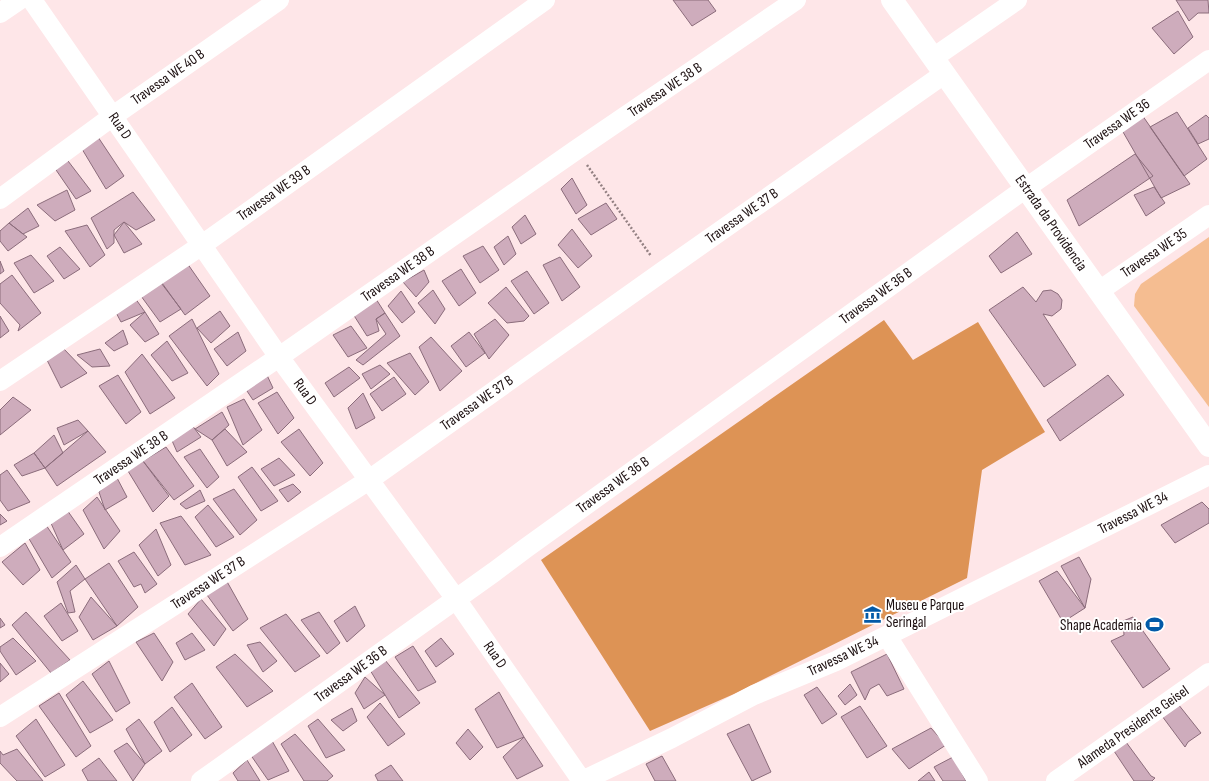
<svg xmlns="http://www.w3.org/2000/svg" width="1209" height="781" font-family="'Sofia Sans Condensed',sans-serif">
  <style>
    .green { fill: #f5bd91 }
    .forest { fill: #dd9355 }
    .building { fill: #ceacbc; stroke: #8b6c7b }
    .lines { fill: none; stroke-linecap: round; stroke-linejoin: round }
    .path { stroke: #948183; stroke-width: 2.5; stroke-dasharray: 2 2; stroke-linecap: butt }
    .minor { stroke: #fff; stroke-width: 20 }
    .major { stroke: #fff; stroke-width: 22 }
    .labels { text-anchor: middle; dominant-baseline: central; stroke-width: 4; stroke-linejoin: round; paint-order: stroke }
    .street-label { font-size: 15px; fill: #1c0f10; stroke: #fff }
    .poi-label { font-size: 15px; fill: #1c0f10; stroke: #fff; text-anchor: start }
  </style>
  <rect width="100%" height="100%" fill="#fee6e8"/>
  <path class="green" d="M1209 237V407L1134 306 1135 294 1141 284Z"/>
  <path class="forest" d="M884 320 913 360 978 322 1045 432 982 470 967 578 734 694 650 731 541 560Z"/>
  <path class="building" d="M673 0H708L716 11 692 26Z
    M1176 0H1208L1209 13H1198L1189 21Z
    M1178 11 1193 37 1174 54 1152 28Z
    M1140 112 1190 184 1161 198 1119 125Z
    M1177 112 1207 159 1184 176 1150 127Z
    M1206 115 1209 118V139L1198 144 1188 128Z
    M96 134 124 176 106 189 82 149Z
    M1135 154 1153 176 1079 226 1067 200Z
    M65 157 91 191 76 199 54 167Z
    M572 178 587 205 576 214 561 189Z
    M1154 187 1165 203 1146 216 1134 195Z
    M67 190 75 210 55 221 37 205Z
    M133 192 155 220 136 230 124 222 114 230V243L107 249 91 218Z
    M606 203 617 219 591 235 578 219Z
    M28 208 39 226 23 234 9 223Z
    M525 215 536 234 521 244 512 227Z
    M124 222 142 244 124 253 114 235Z
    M9 223 27 237 8 251 0 241V231Z
    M87 225 105 255 90 267 65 231Z
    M572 229 592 256 578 268 558 245Z
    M1017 232 1032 254 1001 273 989 256Z
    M508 236 516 254 504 265 494 247Z
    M483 246 499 270 480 283 463 256Z
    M60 247 80 269 64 279 47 256Z
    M31 255 54 281 34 293 14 263Z
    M560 257 580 287 562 301 543 265Z
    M0 261 4 271 0 274Z
    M187 263 210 296 185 315 162 283Z
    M461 269 476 293 459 306 442 281Z
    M424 270 429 282 416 297 403 282Z
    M527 271 549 303 534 314 511 281Z
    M12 275 41 313 18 331 20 325 0 303V284Z
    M155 275 181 309 160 322 141 296Z
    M506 287 529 316 524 321 507 323 488 303Z
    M1023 287 1036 302 1043 291 1051 290 1058 294 1062 300 1061 309 1052 316 1043 314 1076 365 1044 387 989 310Z
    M433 290 445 309 435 324 418 303Z
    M401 291 415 312 402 323 388 306Z
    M135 298 145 312 121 322 112 305Z
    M376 299 385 313 376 319 379 331 367 336 353 314Z
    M220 311 230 326 211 343 197 328Z
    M145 312 159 334 145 342 130 325Z
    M385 313 400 336 363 365 356 360 386 334 376 319Z
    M0 316 9 331 0 338Z
    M192 319 219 374 207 386 169 336Z
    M495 319 509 335 489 359 474 334Z
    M351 326 367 348 348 357 333 335Z
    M123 330 128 344 114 351 105 343Z
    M238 332 246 351 227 366 214 349Z
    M469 332 485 353 466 367 451 346Z
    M431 337 462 371 440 391 419 347Z
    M167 341 188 373 172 381 151 355Z
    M63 348 87 373 61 388 47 360Z
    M100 349 110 366 92 367 77 355Z
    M410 353 429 382 415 395 387 363Z
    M142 354 175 398 150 414 125 372Z
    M380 365 390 374 371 389 362 374Z
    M349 367 360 378 334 397 325 383Z
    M266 373 273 388 253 400 243 385Z
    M118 375 141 412 126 424 99 386Z
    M1108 375 1124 395 1060 441 1047 420Z
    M394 377 406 394 382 411 370 394Z
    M277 392 294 418 278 434 258 403Z
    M363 393 375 418 356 429 348 408Z
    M13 397 31 410 0 435V410Z
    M244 399 262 430 243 445 227 407Z
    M222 412 229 425 212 440 195 429Z
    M78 420 88 431 64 445 57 428Z
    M188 420 201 437 177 452 170 436Z
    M225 429 247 452 227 466 212 440Z
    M299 429 323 463 310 476 281 442Z
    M88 431 106 452 57 486 45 468Z
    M54 435 63 453 45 468 34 453Z
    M166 447 194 486 174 500 143 461Z
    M200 449 219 477 207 488 184 457Z
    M34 453 45 468 22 476 14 465Z
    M279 458 295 475 274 486 261 469Z
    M143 461 169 496 153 512 128 471Z
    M252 467 278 501 261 511 238 477Z
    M7 470 30 502 8 511 0 500V475Z
    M116 476 127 497 105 510 99 492Z
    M293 484 301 492 288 502 279 490Z
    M234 489 257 520 240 535 213 499Z
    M200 490 205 501 186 509 180 504Z
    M97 497 120 531 104 549 83 510Z
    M1202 502 1209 509V523L1175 543 1161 525Z
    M208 505 234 537 216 547 195 517Z
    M67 510 84 534 63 550 50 521Z
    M0 514 7 521 0 525Z
    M181 516 211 555 185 565 160 523Z
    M46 525 71 562 52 578 28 537Z
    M156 529 171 565 158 576 139 545Z
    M25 543 40 570 23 585 2 562Z
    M134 552 157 584 145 593 141 584 134 587 118 561Z
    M1079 557 1091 579 1085 608 1061 566Z
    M109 563 138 607 117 626 85 579Z
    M76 565 85 579 70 591 75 612 68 613 57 582Z
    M1057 571 1085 608 1063 622 1039 581Z
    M225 578 248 619 233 631 207 595Z
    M91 597 117 626 93 640 79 617Z
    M201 599 226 629 214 646 188 614Z
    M61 603 78 631 62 641 44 616Z
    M355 606 365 626 347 642 334 621Z
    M26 612 70 660 51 673 12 625Z
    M319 612 340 643 327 654 301 620Z
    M286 614 320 656 295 672 260 628Z
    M1133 617 1170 669 1143 688 1111 641 1124 635 1123 621Z
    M0 618 5 625 0 628Z
    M154 633 173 662 162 681 136 642Z
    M192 633 205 650 185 660 176 643Z
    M13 638 36 661 16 675 0 651V647Z
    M441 638 454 654 436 667 425 651Z
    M260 642 277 661 263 672 247 645Z
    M413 646 436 682 418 691 395 657Z
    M235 654 273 691 247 707 216 667Z
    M887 654 904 689 887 696 879 684 870 689 865 700 851 672Z
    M385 660 420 703 399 718 370 670Z
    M109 661 130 703 116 712 92 674Z
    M0 663 9 674 0 682Z
    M365 677 385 695 364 709 355 693Z
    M83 681 113 720 90 733 66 695Z
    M192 683 222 727 205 739 174 697Z
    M850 684 857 695 845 705 838 696Z
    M817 687 837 714 822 724 804 695Z
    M499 692 524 737 497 748 475 709Z
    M59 693 91 746 76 757 39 706Z
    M380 703 405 734 388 746 367 717Z
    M1178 704 1201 733 1188 742 1185 747 1162 716Z
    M860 706 887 746 867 758 841 717Z
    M172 707 192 735 170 752 154 722Z
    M352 708 357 721 343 731 331 720Z
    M36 719 65 765 45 777 16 736Z
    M139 719 162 751 145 764 126 729Z
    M318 719 345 750 326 758 308 726Z
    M749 724 771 772 752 781 727 734Z
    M931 728 946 745 909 769 892 749Z
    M468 729 483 747 470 760 456 743Z
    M295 734 333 776 327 781H304L281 744Z
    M524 737 543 766 517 779 503 757Z
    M271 739 289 771 268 780 250 754Z
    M1126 742 1151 776 1155 778 1152 781H1134L1114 751Z
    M127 743 145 764 133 781 114 751Z
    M17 749 43 781H17L0 763V751L3 755Z
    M662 756 676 781H655L646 764Z
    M953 757 966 781H943L934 767Z
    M99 758 117 781H88L82 770Z
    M247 760 260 781H238L233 773Z
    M391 765 403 781H378L375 775Z
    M929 772 935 781H918Z"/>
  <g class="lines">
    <path class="path" d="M587 165 651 256"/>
    <path class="minor" d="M32 0 279 357 456 599 582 781
      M0 13 19 0
      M933 58 1017 0
      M0 199 113 116 279 0
      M1099 291 1209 215
      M0 381 202 245 545 0
      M0 547 279 357 576 150 796 0
      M887 636 978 781
      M0 717 369 480 662 272 944 74
      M201 781 494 572 526 548 1026 188 1209 60
      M582 781 672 738 754 695 836 661 1209 475
      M1056 781 1209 673"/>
    <path class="major" d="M892 0 1209 446"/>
  </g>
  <defs>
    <symbol id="museum-bare" viewBox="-9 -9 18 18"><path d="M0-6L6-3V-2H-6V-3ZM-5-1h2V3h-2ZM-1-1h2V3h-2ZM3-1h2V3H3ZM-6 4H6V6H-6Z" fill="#035aa8" stroke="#fff" stroke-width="2.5" paint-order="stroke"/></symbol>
    <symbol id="stadium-bare" viewBox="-9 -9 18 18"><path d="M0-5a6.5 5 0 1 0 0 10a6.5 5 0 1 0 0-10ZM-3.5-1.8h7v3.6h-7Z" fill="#035aa8" stroke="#fff" stroke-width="2.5" paint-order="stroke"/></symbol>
  </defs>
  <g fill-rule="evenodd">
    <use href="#museum-bare" x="860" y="602" width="25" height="25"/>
    <use href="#stadium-bare" x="1142" y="612" width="25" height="25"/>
  </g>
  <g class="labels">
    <g class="street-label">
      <text transform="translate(168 77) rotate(-35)">Travessa WE 40 B</text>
      <text transform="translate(665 90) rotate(-34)">Travessa WE 38 B</text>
      <text transform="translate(1117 124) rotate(-35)">Travessa WE 36</text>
      <text transform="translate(120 126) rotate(55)">Rua D</text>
      <text transform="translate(274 193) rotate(-35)">Travessa WE 39 B</text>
      <text transform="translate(742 216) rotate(-35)">Travessa WE 37 B</text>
      <text transform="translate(1051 223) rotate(55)">Estrada da Providencia</text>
      <text transform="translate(1154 253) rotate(-34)">Travessa WE 35</text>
      <text transform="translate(398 274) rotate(-35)">Travessa WE 38 B</text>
      <text transform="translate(876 296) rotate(-36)">Travessa WE 36 B</text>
      <text transform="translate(305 392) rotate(54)">Rua D</text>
      <text transform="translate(477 403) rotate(-35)">Travessa WE 37 B</text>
      <text transform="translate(131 458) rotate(-34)">Travessa WE 38 B</text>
      <text transform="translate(613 485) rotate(-36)">Travessa WE 36 B</text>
      <text transform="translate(1133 513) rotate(-27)">Travessa WE 34</text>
      <text transform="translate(208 583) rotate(-33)">Travessa WE 37 B</text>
      <text transform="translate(495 655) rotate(55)">Rua D</text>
      <text transform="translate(843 656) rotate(-25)">Travessa WE 34</text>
      <text transform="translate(351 674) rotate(-36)">Travessa WE 36 B</text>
      <text transform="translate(1133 727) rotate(-35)">Alameda Presidente Geisel</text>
    </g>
    <g class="poi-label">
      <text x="886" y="605">Museu e Parque<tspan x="886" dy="17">Seringal</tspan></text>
      <text x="1142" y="625" text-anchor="end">Shape Academia</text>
    </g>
  </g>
</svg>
